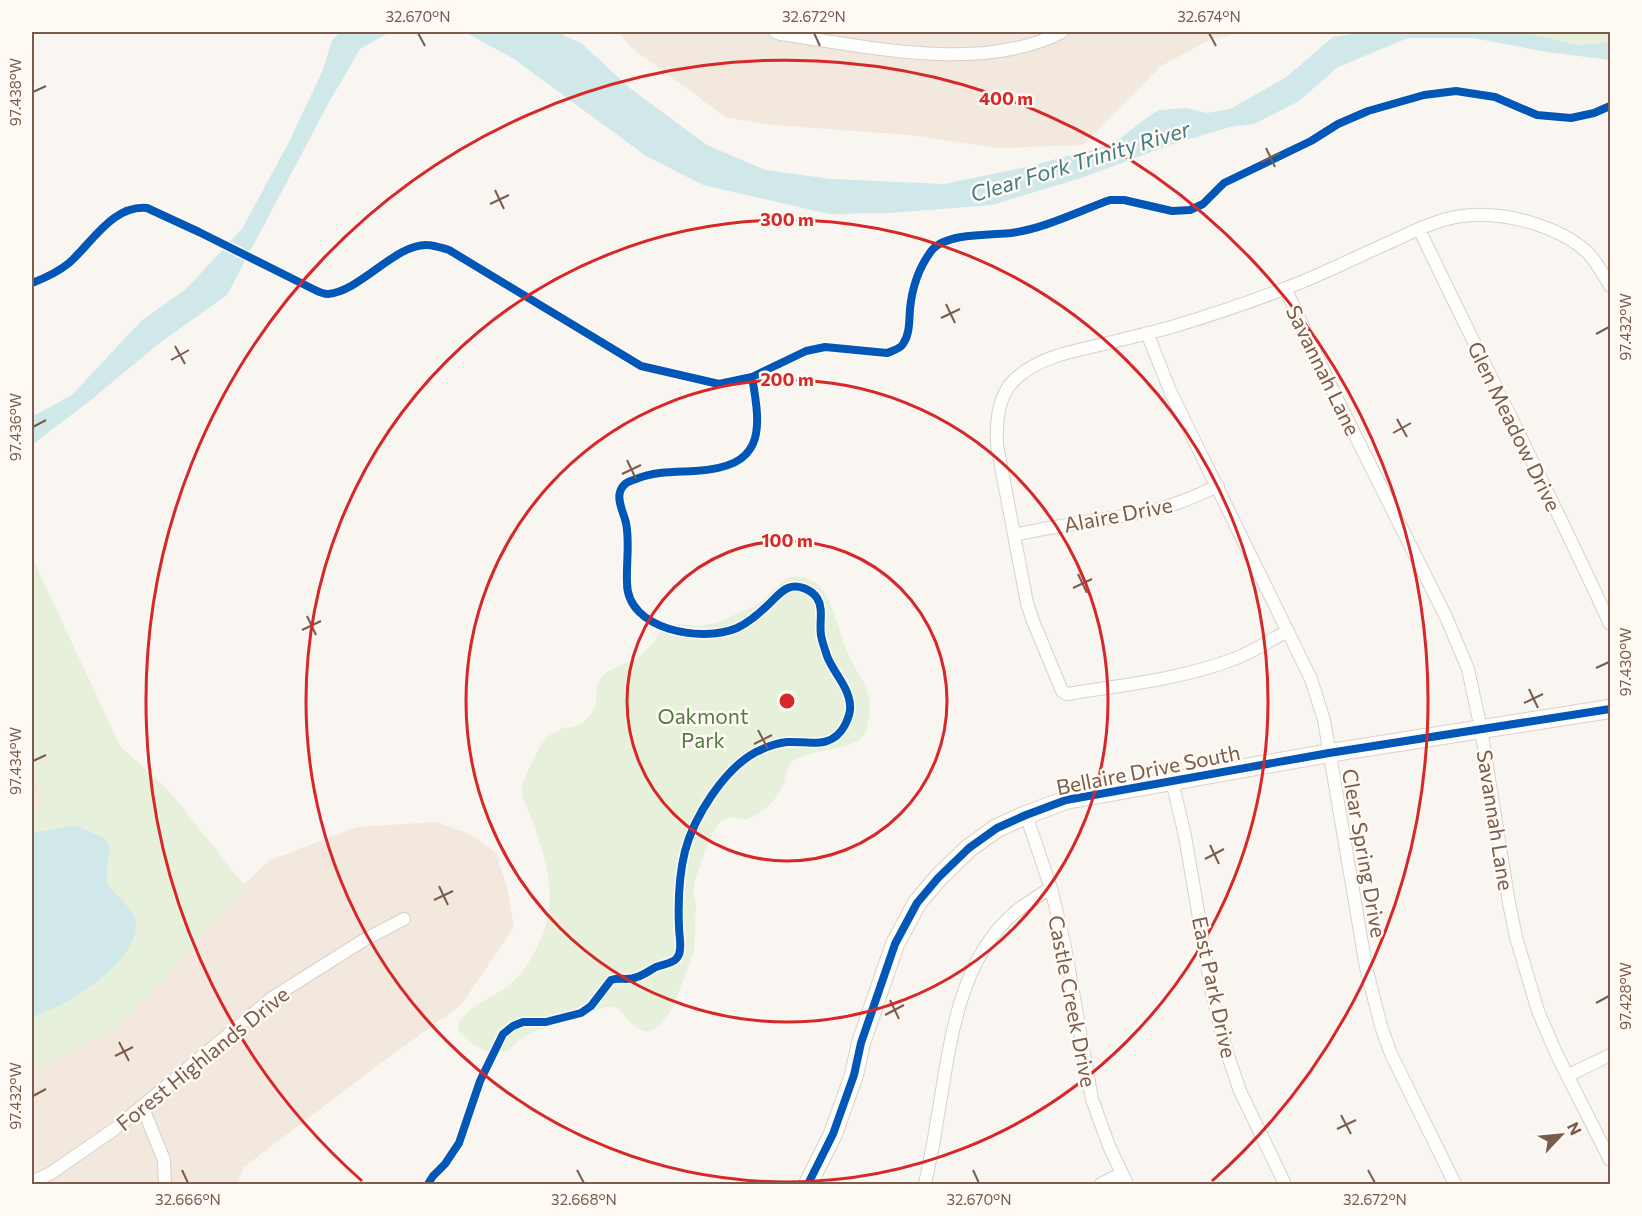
<svg xmlns="http://www.w3.org/2000/svg" width="1642" height="1216" font-family="Commissioner,sans-serif">
  <style>
    .residential { fill: #f2e8de }
    .green { fill: #e7f0db }
    .water { fill: #d0e8ea }
    .lines { fill: none; stroke-linecap: round; stroke-linejoin: round }
    .street-casing { stroke: #d7d1cb; stroke-width: 14 }
    .secondary-casing { stroke: #d9d2cb; stroke-width: 20 }
    .street { stroke: #fefefd; stroke-width: 12 }
    .secondary { stroke: #fefefd; stroke-width: 18 }
    .cycleway-casing { stroke: #fffaf3; stroke-width: 11 }
    .cycleway { stroke: #0057b8; stroke-width: 8 }
    .ticks { fill: none; stroke: #7a5c4d; stroke-width: 2 }
    .ring { fill: none; stroke: #d62828; stroke-width: 3 }
    .labels { text-anchor: middle; dominant-baseline: central; stroke-width: 5; stroke-linejoin: round; paint-order: stroke }
    .street-label { font-size: 21px; fill: #7a5c4d; stroke: #fffaf3 }
    .park-label { font-size: 21px; fill: #537a41; stroke: #fffaf3 }
    .water-label { font-size: 22px; font-style: italic; fill: #437c86; stroke: #fffaf3 }
    .centre { fill: #d62828; stroke: #fffaf3; stroke-width: 3 }
    .ring-label { font-size: 18px; text-anchor: middle; font-weight: bold; fill: #d62828; stroke: #fffaf3; stroke-width: 5; stroke-linejoin: round; paint-order: stroke }
    .neatline { fill: none; stroke: #7a5c4d; stroke-width: 2 }
    .ticks-label { font-size: 15px; text-anchor: middle; fill: #7a5c4d }
  </style>
  <rect width="100%" height="100%" fill="#f9f5f0"/>
  <path class="residential" d="M619 32H1242L1209 40 1161 66 1083 145 999 148 909 135 774 125 727 118 629 46Z
    M32 766 44 804 32 815Z
    M436 822 470 834 496 853 508 891 514 927 461 1005 378 1065 243 1168 238 1184H32V1071L114 1029 174 969 244 885 268 861 357 827Z"/>
  <path class="green" d="M1519 32H1610V42L1580 45Z
    M32 557 120 746 169 791 244 885 174 969 114 1029 32 1071V815L44 804 32 766Z
    M796 576C806 578 814 580 820 587 836 607 838 632 848 654 854 668 865 680 868 695 871 704 869 726 864 735 856 749 810 750 796 759 786 765 786 777 782 787 776 802 760 814 746 820L731 817 723 820 715 829 709 841 695 880 693 892 696 904 694 952 672 1009 660 1025 648 1032C625 1028 627 1006 608 1007 597 1008 588 1016 578 1019 560 1024 541 1027 525 1036 516 1041 510 1052 499 1053 483 1054 470 1041 459 1032L458 1024C471 1003 489 1000 508 986 525 973 535 953 543 934 558 898 545 856 533 822 529 812 522 798 522 787 523 779 527 774 530 766 539 750 541 737 561 729 569 727 576 727 583 722 604 706 591 689 601 678 610 666 628 665 640 656 651 648 657 634 666 625L681 624 698 626 716 623 755 606 786 579Z"/>
  <path class="water" d="M340 32H390L360 49 328 104 227 295 162 341 92 399 32 445V415L37 414 72 395 141 321 186 289 242 229 289 142 322 72 332 41Z
    M465 32H556L581 43 631 89 707 145 765 170 832 179 944 184 1022 168 1102 147 1119 139 1148 117 1159 110 1186 108 1207 113 1230 109 1285 78 1333 37 1364 32H1519L1580 45 1610 42V60L1547 52 1473 38H1408L1338 67 1299 101 1254 124 1230 127 1170 145 1081 178 992 205 890 213 829 214 703 185 646 156 514 59Z
    M75 825 104 838 110 846C110 858 104 871 108 883 111 893 132 906 135 919 145 959 64 1008 32 1017V833Z"/>
  <g class="lines">
    <defs>
      <path id="street" d="M775 32 780 34C867 46 981 74 1062 32
        M1419 229C1482 361 1549 491 1610 624
        M1285 288 1332 389 1446 617 1468 669 1481 729 1509 903 1516 937 1538 1011 1557 1055 1610 1160
        M1147 333 1171 393 1311 679 1324 720 1366 967 1381 1026 1391 1054 1455 1184
        M1015 535C1064 523 1113 520 1162 508 1181 503 1200 494 1218 486
        M1288 631C1270 640 1253 652 1234 659 1182 679 1123 685 1067 694L1062 691 1033 621 1027 603 997 445C996 420 998 391 1020 375 1041 358 1066 353 1091 347 1119 340 1147 334 1175 326 1218 313 1262 298 1304 281 1335 268 1365 253 1395 240 1420 228 1445 216 1473 215 1509 213 1560 227 1587 252 1597 262 1603 274 1610 286
        M1172 781 1185 836 1212 994 1226 1050 1240 1091 1285 1184
        M1026 815 1051 888 1065 947 1092 1099 1109 1146 1127 1184
        M1567 1076 1610 1055
        M142 1106 164 1160 165 1184
        M32 1182 51 1173 116 1128 272 998 364 940 404 919
        M925 1184C931 1157 936 1130 940 1103 951 1037 960 961 1013 914 1025 904 1038 896 1051 888
        M1101 1184 1122 1173"/>
      <path id="secondary" d="M808 1184 833 1134 854 1075 861 1043 895 944 917 903 938 878 969 848 997 828 1026 815 1066 800 1329 753 1610 709"/>
    </defs>
    <use href="#street" class="street-casing"/>
    <use href="#secondary" class="secondary-casing"/>
    <use href="#street" class="street"/>
    <use href="#secondary" class="secondary"/>
    <defs>
      <path id="cycleway" d="M32 283C45 278 58 272 69 263 92 243 112 205 147 208L199 232 315 290C319 292 324 294 328 294 361 291 395 244 427 245 434 245 442 248 449 250L641 366 719 384 752 377 806 351 825 347 887 353C892 351 900 349 903 344 910 334 909 321 910 309 912 288 919 267 932 250 946 233 990 235 1011 233 1043 229 1079 211 1110 200H1124L1172 211 1190 210 1203 204 1224 183 1311 141 1338 124 1368 111 1424 95 1456 91 1495 97 1537 115 1571 118 1594 113 1610 106
        M428 1184 433 1176 445 1164 459 1143 480 1081 503 1034 513 1026 523 1022H546L581 1013 591 1006 611 980C620 977 628 981 637 977 644 975 650 970 656 967 663 964 671 964 676 959 679 956 680 952 680 949 681 942 679 934 679 927 678 903 679 875 685 851 694 817 724 769 756 752 766 747 777 743 787 742 809 741 832 750 845 725 848 719 851 712 850 705 849 687 833 672 827 656 825 649 822 642 821 635 819 623 824 609 817 598 811 589 797 584 788 588 781 591 776 597 771 602 761 612 750 622 737 628 702 643 627 630 627 583 626 563 630 543 626 523 624 514 617 501 620 492 623 483 628 482 636 479 655 471 674 472 695 471 764 467 762 433 752 377
        M808 1184 833 1134 854 1075 861 1043 895 944 917 903 938 878 969 848 997 828 1026 815 1066 800 1329 753 1610 709"/>
    </defs>
    <use href="#cycleway" class="cycleway-casing"/>
    <use href="#cycleway" class="cycleway"/>
  </g>
  <path class="ticks" d="M418 33 425 46M814 33 820 46M1209 33 1216 46M33 92 46 86M1266 148 1275 167M1261 162 1280 153M495 190 504 209M490 204 509 195M946 304 955 323M941 318 960 309M1596 334 1609 327M175 346 185 364M171 360 189 350M1397 419 1407 437M33 427 46 420M1393 433 1411 423M627 460 636 479M622 474 641 465M1078 574 1087 593M1073 588 1092 579M307 616 316 635M302 630 321 621M1596 668 1609 662M1529 689 1538 708M1524 703 1543 694M758 730 768 749M754 744 772 735M33 761 46 755M1210 845 1219 864M1205 859 1224 849M439 886 448 905M434 900 453 891M890 1000 899 1019M1596 1003 1609 996M885 1015 904 1005M119 1042 129 1061M115 1056 133 1047M33 1096 46 1089M1341 1115 1351 1134M1337 1129 1356 1120M182 1170 188 1183M577 1170 584 1183M973 1170 979 1183M1368 1170 1375 1183"/>
  <g class="ring">
    <circle cx="787" cy="701" r="160"/>
    <circle cx="787" cy="701" r="321"/>
    <circle cx="787" cy="701" r="481"/>
    <path d="M362 1181A641 641 0 1 1 1212 1181"/>
  </g>
  <g class="labels">
    <g class="street-label">
      <text transform="translate(1324 370) rotate(64)">Savannah Lane</text>
      <text transform="translate(1515 426) rotate(64)">Glen Meadow Drive</text>
      <text transform="translate(1118 514) rotate(-11)">Alaire Drive</text>
      <text transform="translate(1148 769) rotate(-11)">Bellaire Drive South</text>
      <text transform="translate(1496 820) rotate(81)">Savannah Lane</text>
      <text transform="translate(1365 853) rotate(80)">Clear Spring Drive</text>
      <text transform="translate(1215 987) rotate(78)">East Park Drive</text>
      <text transform="translate(1073 1001) rotate(79)">Castle Creek Drive</text>
      <text transform="translate(202 1058) rotate(-39)">Forest Highlands Drive</text>
    </g>
    <g class="park-label">
      <text x="703" y="715">Oakmont<tspan x="703" dy="24">Park</tspan></text>
    </g>
    <g class="water-label">
      <text transform="translate(1080 161) rotate(-17)">Clear Fork Trinity River</text>
    </g>
  </g>
  <circle cx="787" cy="701" r="9" class="centre"/>
  <g class="ring-label">
    <text x="1006" y="105">400 m</text>
    <text x="787" y="226">300 m</text>
    <text x="787" y="386">200 m</text>
    <text x="787" y="547">100 m</text>
  </g>
  <rect width="1642" height="1216" fill="none" stroke="#fffaf3" stroke-width="66"/>
  <g transform="translate(1561 1135) rotate(64)" stroke="#fffaf3" stroke-width="4.5" paint-order="stroke">
  <path d="M0-4.5L10 22L0 15L-10 22Z" fill="#7a5c4d"/>
  <text y="-9" font-size="16" font-weight="bold" text-anchor="middle" fill="#7a5c4d">N</text>
  </g>
  <rect x="33" y="33" width="1576" height="1150" class="neatline"/>
  <g class="ticks-label">
    <text x="418" y="22">32.670°N</text>
    <text x="814" y="22">32.672°N</text>
    <text x="1209" y="22">32.674°N</text>
    <text transform="translate(16 92) rotate(-90)" y="5">97.438°W</text>
    <text transform="translate(1626 327) rotate(-90)" y="5">97.432°W</text>
    <text transform="translate(16 427) rotate(-90)" y="5">97.436°W</text>
    <text transform="translate(1626 662) rotate(-90)" y="5">97.430°W</text>
    <text transform="translate(16 761) rotate(-90)" y="5">97.434°W</text>
    <text transform="translate(1626 996) rotate(-90)" y="5">97.428°W</text>
    <text transform="translate(16 1096) rotate(-90)" y="5">97.432°W</text>
    <text x="188" y="1205">32.666°N</text>
    <text x="584" y="1205">32.668°N</text>
    <text x="979" y="1205">32.670°N</text>
    <text x="1375" y="1205">32.672°N</text>
  </g>
</svg>
